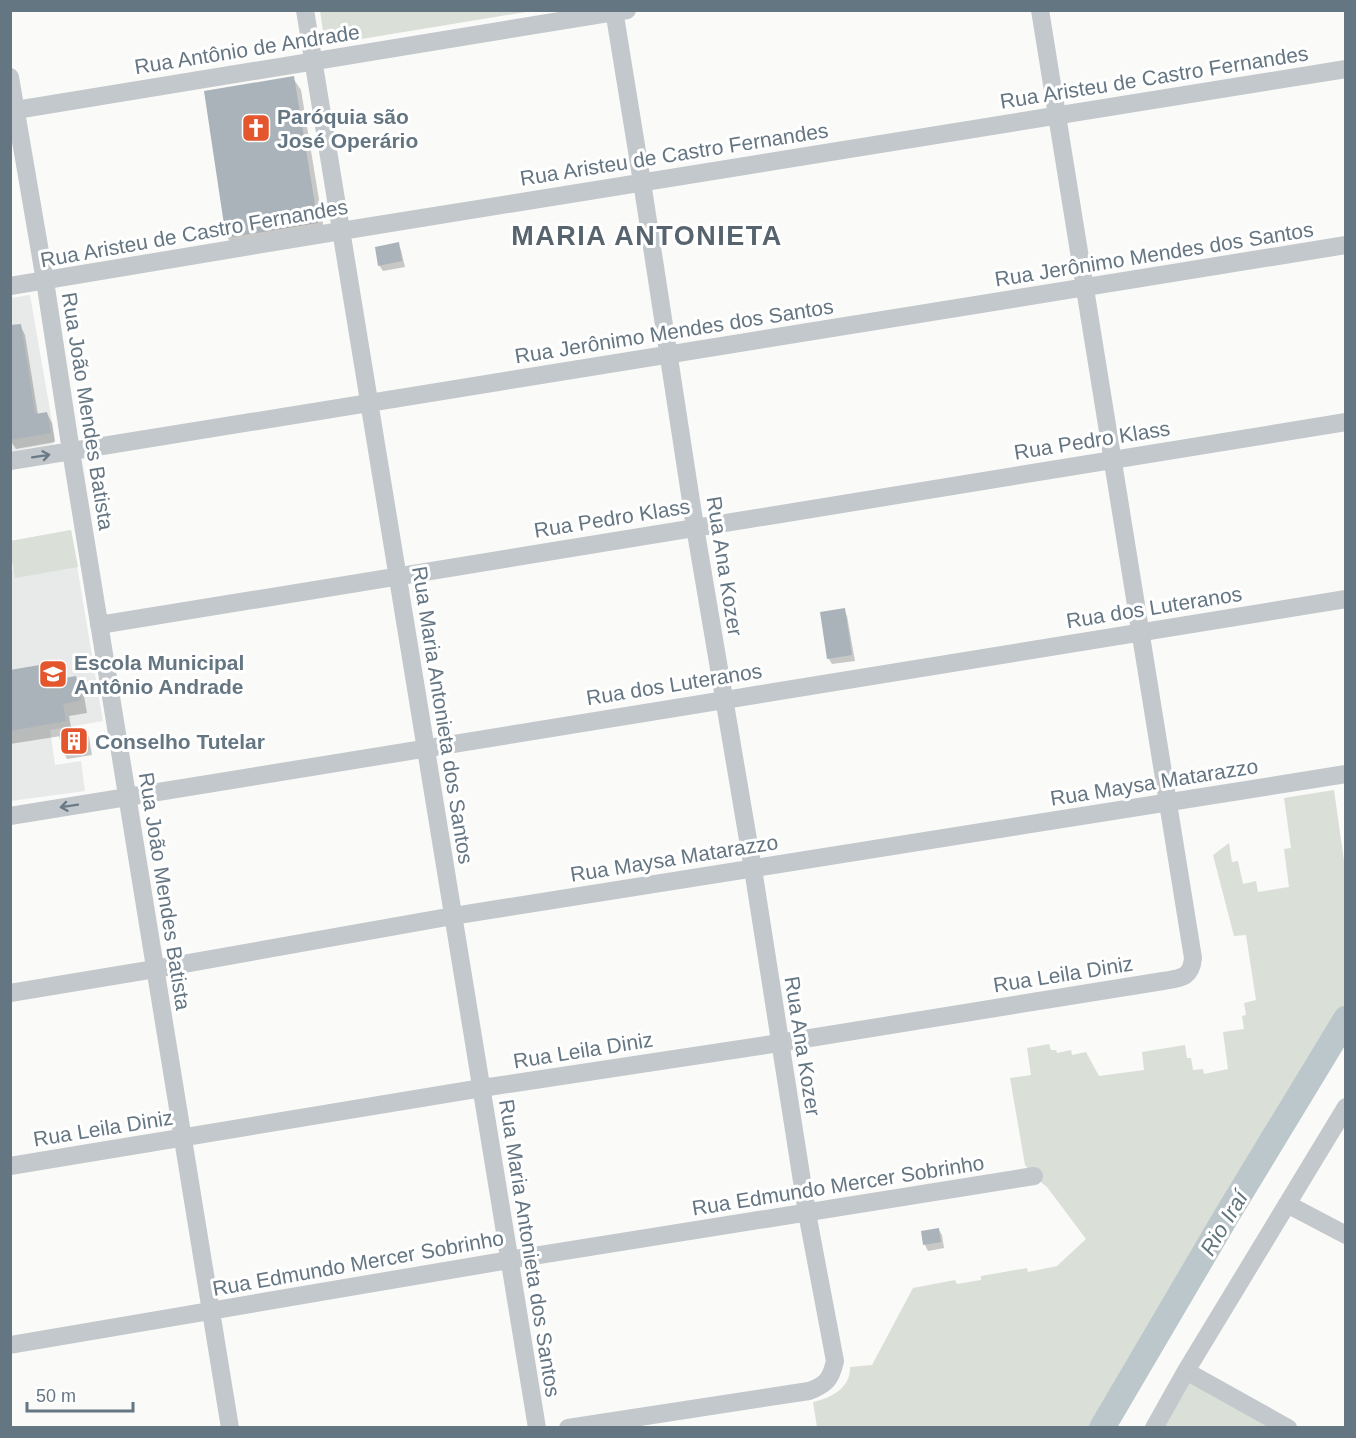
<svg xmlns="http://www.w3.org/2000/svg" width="1356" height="1438" viewBox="0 0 1356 1438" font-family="Helvetica,sans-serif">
  <rect width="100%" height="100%" fill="#fafaf8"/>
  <!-- built -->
  <path fill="#e8e9e9" d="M30,295L55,439L53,444L11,451V298Z
    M71,530L103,721L50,730L55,765L81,761L85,791L11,801L10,571L13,570L11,555L10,541Z"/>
  <!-- green -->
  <path fill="#dadfd7" d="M320,11V10L532,11L325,45Z
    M71,530L78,567L15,578L11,555V541Z
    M1334,790L1346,875L1345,1007L1094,1427H817L813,1402C831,1398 851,1388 850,1367L872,1365L913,1288L955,1280L957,1284L981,1280V1276L1027,1268L1028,1272L1057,1266L1086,1239L1047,1187L1033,1176L1025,1165L1010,1078L1031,1075L1027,1048L1049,1044L1051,1050H1056L1057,1053L1071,1050L1072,1055L1086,1052L1099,1076L1144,1070L1142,1052L1185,1045L1187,1058H1191L1193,1070L1203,1069L1204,1074L1228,1069L1223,1032L1244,1029L1242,1016L1246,1015L1244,1003L1256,1000L1246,935L1234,936L1213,855L1229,843L1232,862L1238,861L1243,884L1256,881L1258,892L1289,887L1284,849L1291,848L1284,798Z
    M1191,1375L1279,1428H1162Z"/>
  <!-- shadow -->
  <path fill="#0003" d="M293,78L301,90L325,236L235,250L228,238Z
    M398,244L401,250L405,267L383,271L379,265Z
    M20,325L25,335L38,415L47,413L52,423L55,442L16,449L10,440V327Z
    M844,610L847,616L855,661L832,664L829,659Z
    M56,664L64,680L76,678L83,690L87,713L69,716L72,733L85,731L89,737L92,755L67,759L64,753L61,736L10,744V672Z
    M938,1229L942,1235L944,1248L928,1251L925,1245L923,1232Z"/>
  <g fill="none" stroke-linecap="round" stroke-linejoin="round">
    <!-- river -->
    <path stroke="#bbc7cb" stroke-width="26" d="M1102,1428L1227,1215L1346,1019"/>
  </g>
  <!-- building -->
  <path fill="#aab3b9" d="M294,76L318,223L226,238L204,91Z
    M399,242L402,261L378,266L375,247Z
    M21,324L35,414L47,412L51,433L10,440V325Z
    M845,608L852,655L827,659L820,612Z
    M57,662L59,679L76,676L81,700L63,704L66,721L10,731V670Z
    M86,729L89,749L62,754L59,734Z
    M939,1228L941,1242L923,1245L921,1231Z"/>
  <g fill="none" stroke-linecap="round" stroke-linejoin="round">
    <!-- minor -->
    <path stroke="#c3c8cc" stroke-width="18" d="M305,10L537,1428
      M10,77L45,281L71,451L230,1428
      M16,110L627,10
      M10,286L341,231L1346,69
      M10,461L1346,245
      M99,625L1346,422
      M10,816L1346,599
      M10,993L155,969L453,916L1346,774
      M10,1166L482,1088L779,1043L1163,981C1180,978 1191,979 1193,958L1040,10
      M1287,1204L1346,1235
      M10,1345L509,1260L1034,1176
      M1186,1371L1288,1428
      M568,1428L809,1391C826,1385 831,1379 835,1361L807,1213L753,869L695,527L642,182L614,10
      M1154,1428L1186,1371L1346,1107"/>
  </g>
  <!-- one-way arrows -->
  <defs><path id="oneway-shaft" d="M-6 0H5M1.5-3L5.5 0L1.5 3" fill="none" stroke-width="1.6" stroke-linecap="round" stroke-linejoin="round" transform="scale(1.5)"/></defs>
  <g stroke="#6a7a87">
    <use href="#oneway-shaft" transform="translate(41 456) rotate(-9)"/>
    <use href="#oneway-shaft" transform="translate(69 806) rotate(171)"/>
  </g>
  <!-- icons -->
  <defs>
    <g id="church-square" transform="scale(1.5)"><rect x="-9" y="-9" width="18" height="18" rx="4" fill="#e4572e" stroke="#fff"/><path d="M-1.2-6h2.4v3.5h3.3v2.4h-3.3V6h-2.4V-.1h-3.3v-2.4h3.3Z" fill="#fff"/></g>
    <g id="school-square" transform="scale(1.5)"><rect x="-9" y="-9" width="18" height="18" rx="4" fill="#e4572e" stroke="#fff"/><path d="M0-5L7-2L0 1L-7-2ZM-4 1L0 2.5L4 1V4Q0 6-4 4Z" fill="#fff"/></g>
    <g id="building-square" transform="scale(1.5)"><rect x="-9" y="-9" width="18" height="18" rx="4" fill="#e4572e" stroke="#fff"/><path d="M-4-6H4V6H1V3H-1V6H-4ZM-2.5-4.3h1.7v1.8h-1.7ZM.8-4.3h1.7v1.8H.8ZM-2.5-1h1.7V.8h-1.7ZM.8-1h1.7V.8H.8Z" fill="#fff"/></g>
  </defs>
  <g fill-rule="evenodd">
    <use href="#church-square" x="256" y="128"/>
    <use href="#school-square" x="53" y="674"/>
    <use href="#building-square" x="74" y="741"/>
  </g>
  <g text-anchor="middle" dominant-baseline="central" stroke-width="6" stroke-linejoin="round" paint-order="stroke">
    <!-- street labels -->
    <g font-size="21" fill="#657683" stroke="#fff">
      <text transform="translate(247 49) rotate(-9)">Rua Antônio de Andrade</text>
      <text transform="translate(1154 77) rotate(-9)">Rua Aristeu de Castro Fernandes</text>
      <text transform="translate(674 154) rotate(-9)">Rua Aristeu de Castro Fernandes</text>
      <text transform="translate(194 233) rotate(-10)">Rua Aristeu de Castro Fernandes</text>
      <text transform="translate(1154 254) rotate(-9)">Rua Jerônimo Mendes dos Santos</text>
      <text transform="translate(674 331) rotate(-9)">Rua Jerônimo Mendes dos Santos</text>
      <text transform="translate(88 411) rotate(81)">Rua João Mendes Batista</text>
      <text transform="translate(1092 440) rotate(-9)">Rua Pedro Klass</text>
      <text transform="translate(612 518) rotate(-9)">Rua Pedro Klass</text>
      <text transform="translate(725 566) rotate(81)">Rua Ana Kozer</text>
      <text transform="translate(1154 607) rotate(-9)">Rua dos Luteranos</text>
      <text transform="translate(674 684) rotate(-9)">Rua dos Luteranos</text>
      <text transform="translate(443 715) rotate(81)">Rua Maria Antonieta dos Santos</text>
      <text transform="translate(1154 782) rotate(-9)">Rua Maysa Matarazzo</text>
      <text transform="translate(674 858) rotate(-9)">Rua Maysa Matarazzo</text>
      <text transform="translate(165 891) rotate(81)">Rua João Mendes Batista</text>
      <text transform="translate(1063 974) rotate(-9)">Rua Leila Diniz</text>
      <text transform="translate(803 1046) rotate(81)">Rua Ana Kozer</text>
      <text transform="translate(583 1050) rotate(-9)">Rua Leila Diniz</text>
      <text transform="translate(103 1128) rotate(-9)">Rua Leila Diniz</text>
      <text transform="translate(838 1185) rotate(-9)">Rua Edmundo Mercer Sobrinho</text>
      <text transform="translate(530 1248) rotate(81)">Rua Maria Antonieta dos Santos</text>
      <text transform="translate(358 1263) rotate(-10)">Rua Edmundo Mercer Sobrinho</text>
    </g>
    <!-- poi labels -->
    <g font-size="21" font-weight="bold" fill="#657683" stroke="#fff" text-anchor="start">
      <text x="277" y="116">Paróquia são<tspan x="277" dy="24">José Operário</tspan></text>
      <text x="74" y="662">Escola Municipal<tspan x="74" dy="24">Antônio Andrade</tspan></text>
      <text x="95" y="741">Conselho Tutelar</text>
    </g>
    <!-- water labels -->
    <g font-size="22" font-style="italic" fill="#60757c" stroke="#fff">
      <text transform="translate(1224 1223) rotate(-59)">Rio Iraí</text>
    </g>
    <!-- district labels -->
    <g font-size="27" font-weight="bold" letter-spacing="1.5" fill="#57646e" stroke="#fff">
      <text x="647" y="236">MARIA ANTONIETA</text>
    </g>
  </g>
  <!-- border -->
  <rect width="1356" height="1438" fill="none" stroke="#657683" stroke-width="24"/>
  <!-- scale -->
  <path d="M27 1402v9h106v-9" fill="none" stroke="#657683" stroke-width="3"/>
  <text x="36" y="1402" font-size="18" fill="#657683" stroke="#ffffff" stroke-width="4.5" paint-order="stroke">50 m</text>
</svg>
